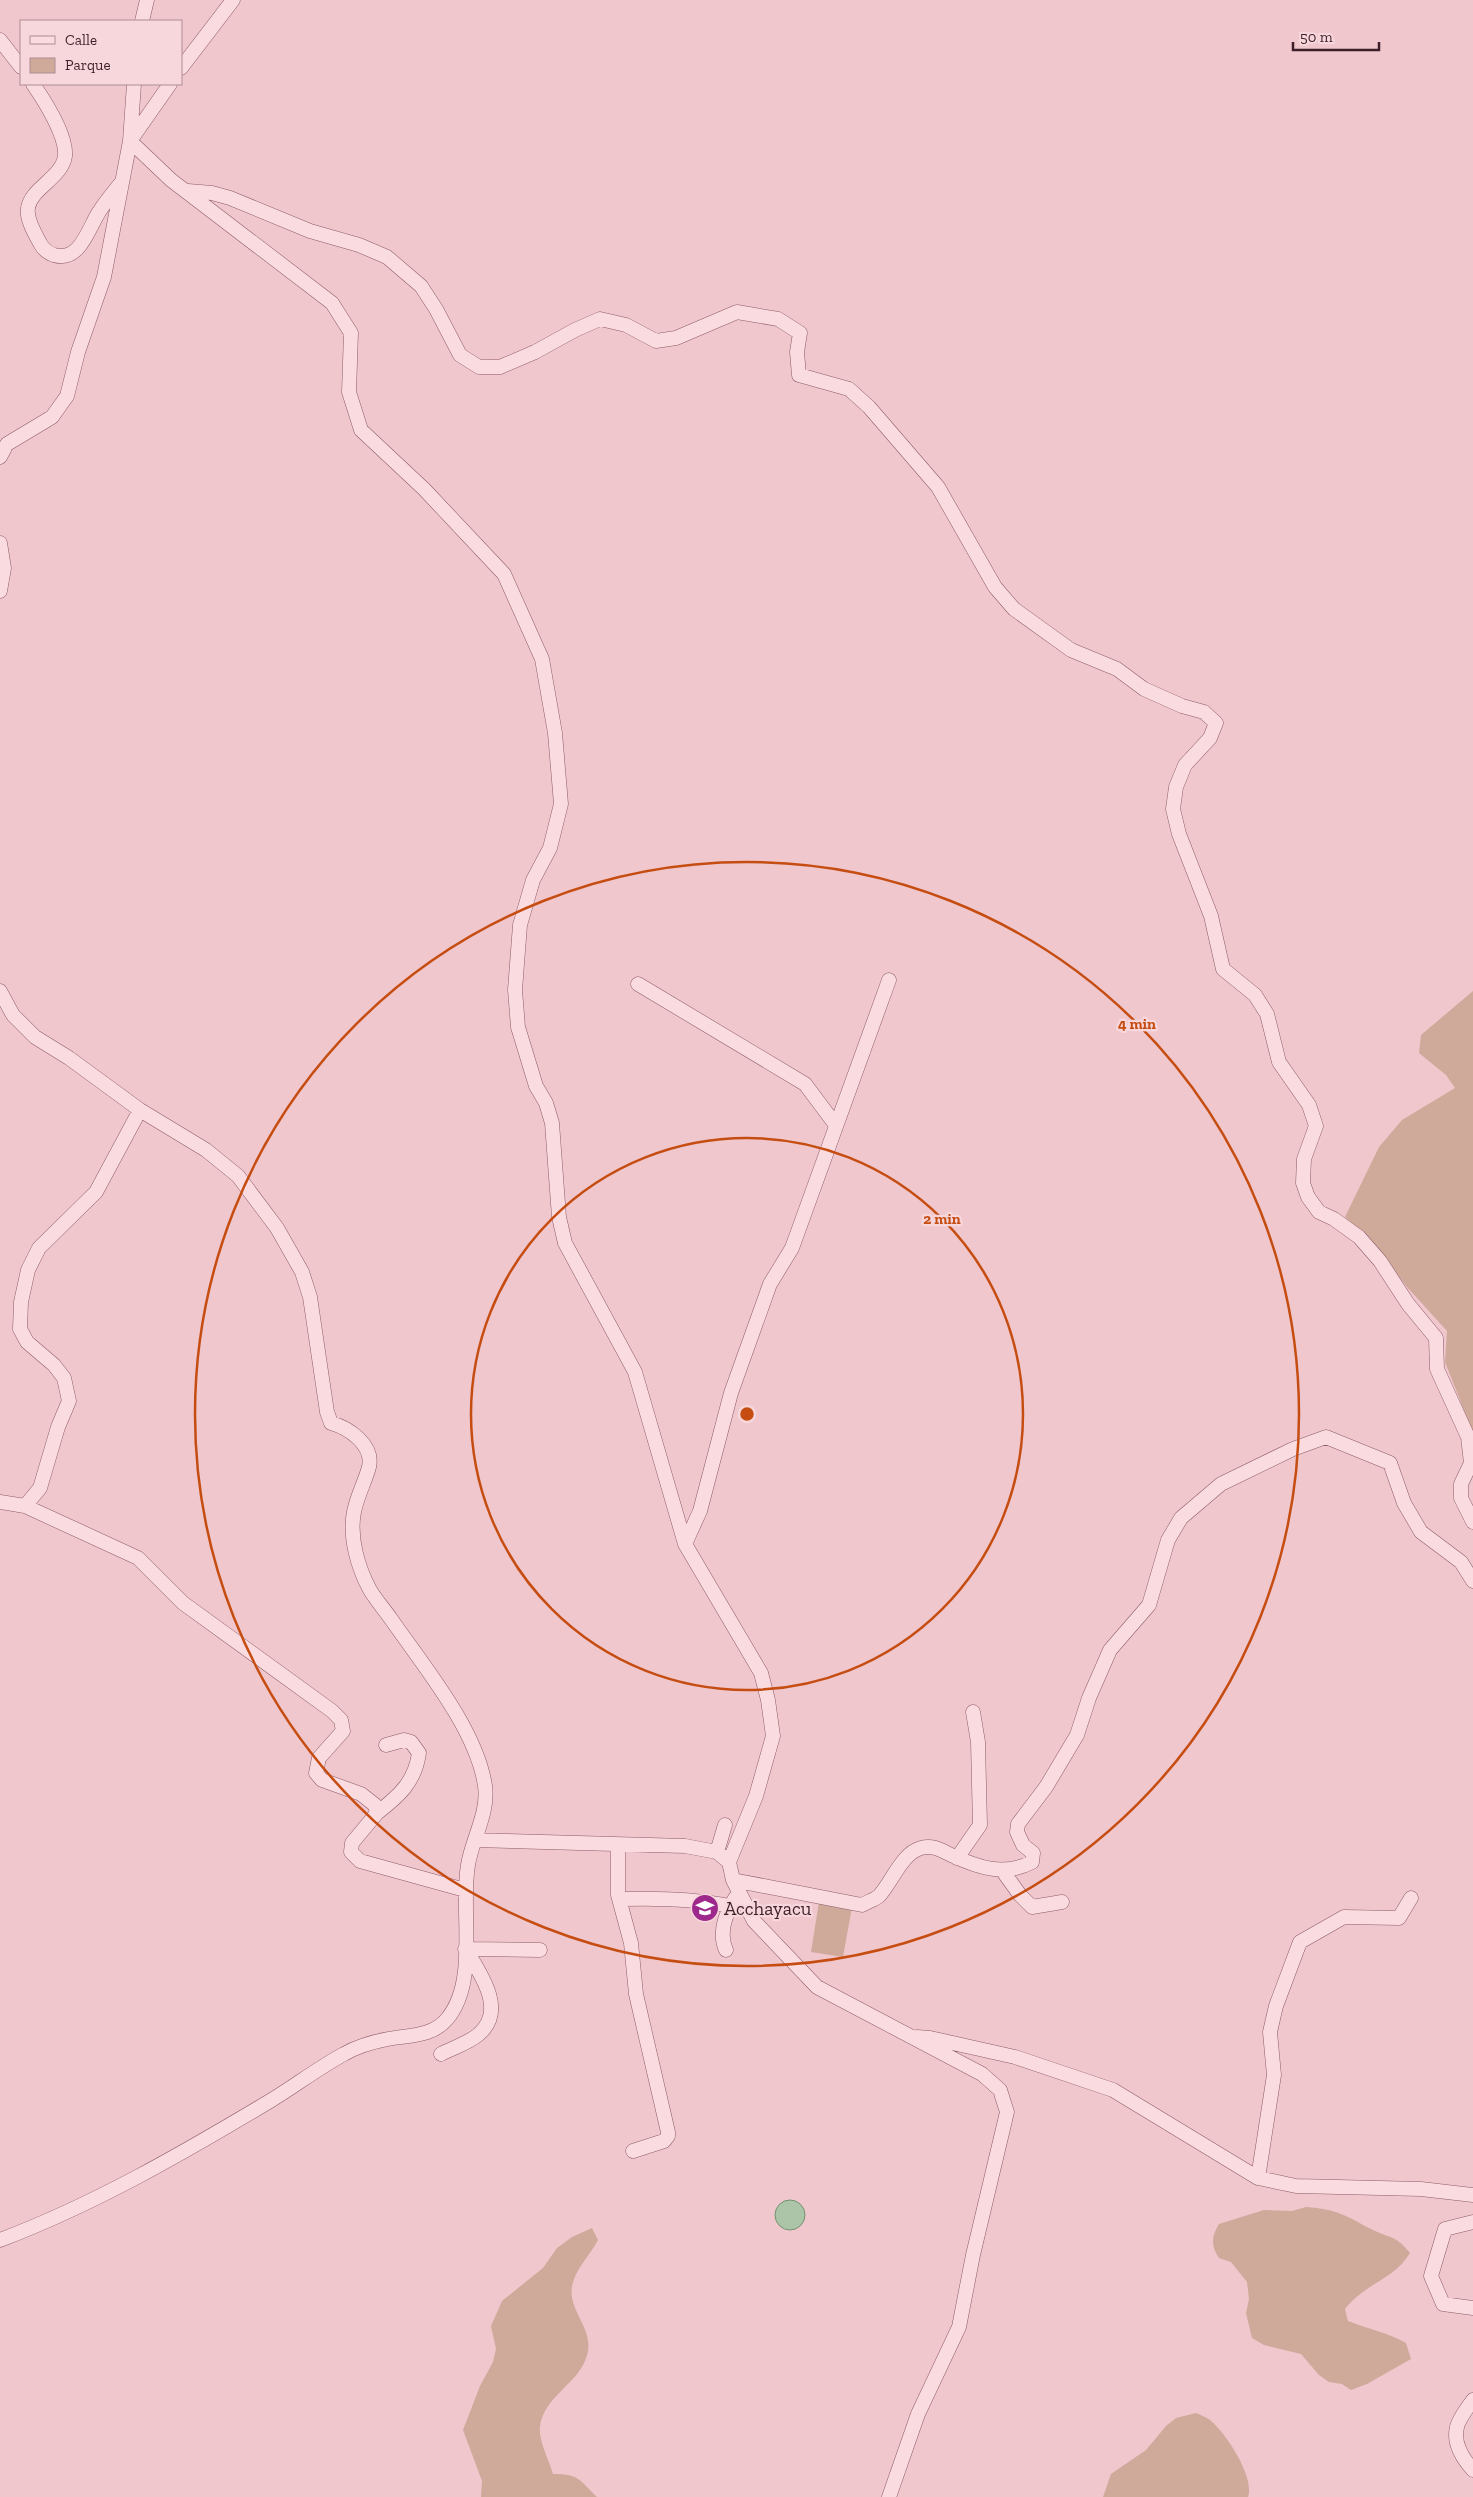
<svg xmlns="http://www.w3.org/2000/svg" width="1473" height="2497" viewBox="0 0 1473 2497" font-family="'Zilla Slab',serif">
  <rect width="100%" height="100%" fill="#f0c7cd"/>
  <!-- green -->
  <path fill="#cfa99a" d="M1473,991V1433L1445,1362L1447,1331L1407,1287L1373,1242L1345,1217L1379,1147L1402,1120L1455,1088L1446,1075L1419,1053L1421,1035Z
    M819,1902L852,1907L843,1957L811,1952Z
    M1306,2207C1337,2209 1346,2216 1371,2229C1390,2239 1395,2234 1410,2253C1394,2280 1365,2283 1345,2309L1348,2321C1368,2329 1389,2333 1406,2343L1411,2359L1367,2384L1351,2390L1342,2384L1329,2382L1319,2375L1301,2354L1264,2345L1252,2338L1246,2313L1249,2299L1247,2282L1231,2262L1219,2258C1211,2246 1211,2237 1219,2224L1264,2210L1292,2211Z
    M592,2228L598,2240C590,2255 578,2266 573,2282C565,2308 592,2325 588,2351C583,2382 544,2395 540,2426C538,2440 549,2460 553,2474C580,2474 579,2480 597,2497H481L482,2481L463,2430L480,2386L493,2362L496,2349L491,2326L502,2301L543,2268L557,2248L572,2237Z
    M1196,2413C1201,2415 1206,2417 1210,2420C1226,2433 1255,2477 1248,2497H1103L1111,2474L1146,2450L1166,2426L1176,2418Z"/>
  <!-- water -->
  <path fill="#acc4a8" stroke="#72936e" d="M775 2215a15 15 0 1 1 30 0a15 15 0 1 1-30 0Z"/>
  <g fill="none" stroke-linecap="round" stroke-linejoin="round">
    <!-- minor casing -->
    <g stroke="#8d5b6b" stroke-width="15">
      <path id="minor" d="M142,21L147,0
        M0,40L21,67
        M181,68L233,0
        M33,84C44,100 67,136 65,156C62,178 31,188 28,208C26,219 35,234 40,243C43,249 48,253 54,255C80,263 89,227 99,212C105,202 113,193 120,184
        M134,84L130,141L171,180L332,303L351,333L349,392L361,430L424,489L504,574L542,659L555,733L561,804L550,848L533,880L520,925L515,990L518,1027L536,1086L546,1103L552,1123L559,1217L565,1243L635,1372L685,1544L761,1673L768,1700L773,1736L756,1796L729,1862L733,1880L754,1921L817,1987L982,2074L1000,2090L1007,2112L973,2255L959,2327L918,2414L889,2497
        M188,191L212,193L230,198L310,231L359,245L387,257L421,286L436,309L460,355L479,367H500L535,352L575,330L600,319L626,325L656,341L676,338L737,312L778,319L800,333L797,352L799,375L849,389L869,407L938,487L995,587L1014,609L1071,650L1117,669L1144,689L1182,706L1204,712L1216,723L1210,738L1185,765L1176,787L1173,809L1179,834L1211,916L1223,969L1255,995L1267,1014L1279,1062L1309,1105L1316,1126L1304,1159L1303,1183L1308,1197L1319,1212L1334,1219L1359,1237L1380,1261L1408,1304L1436,1338L1437,1369L1468,1437L1471,1463L1461,1484V1498L1473,1522
        M0,457L7,444L52,417L67,396L78,352L104,277L130,141L170,84
        M0,543L4,568L0,591
        M638,984L805,1084L835,1124
        M0,991L13,1015L35,1037L69,1058L140,1110L206,1150L238,1176L277,1228L302,1272L310,1297L327,1412L331,1423C349,1428 374,1445 369,1467C365,1482 357,1496 354,1512C349,1537 358,1568 370,1590C376,1600 384,1609 391,1619C423,1665 477,1730 485,1786C489,1813 472,1839 468,1865C460,1911 479,1981 447,2019C432,2037 408,2035 388,2039C372,2042 358,2046 344,2054C318,2068 295,2086 270,2101C183,2153 95,2204 0,2240
        M0,1502L25,1506L138,1558L183,1603L332,1711L341,1720L343,1731L319,1758L316,1773L322,1780L361,1794L375,1805L377,1813L352,1843L351,1852L360,1861L465,1890
        M25,1506L40,1488L58,1427L69,1401L64,1378L54,1365L27,1342L20,1329L21,1302L28,1270L39,1248L96,1192L140,1110
        M685,1544L700,1511L731,1393L770,1284L792,1248L889,980
        M377,1813C399,1796 415,1782 419,1753L411,1742L404,1740L386,1745
        M475,1840L685,1846L717,1852L729,1862
        M618,1845V1895L631,1943L636,1994L668,2132V2136L664,2141L633,2151
        M717,1852L725,1825
        M957,1858L980,1825L978,1742L973,1712
        M1002,1870L1020,1895L1032,1907L1062,1902
        M733,1880L862,1905C867,1902 874,1900 879,1896C892,1882 902,1853 921,1848C933,1845 941,1850 951,1855C977,1867 1004,1877 1032,1862L1033,1853L1023,1845L1017,1832L1018,1824L1046,1787L1077,1735L1089,1698L1110,1650L1149,1605L1168,1540L1181,1518L1221,1484L1293,1449L1326,1437L1390,1463L1404,1503L1421,1532L1461,1562L1473,1581
        M623,1899C659,1898 695,1899 730,1906
        M465,1949L540,1950
        M726,1950C718,1933 726,1913 735,1898
        M917,2037L930,2038L1015,2057L1113,2090L1258,2178L1296,2186L1421,2189L1473,2195
        M441,2054C452,2048 469,2043 479,2034C507,2010 480,1973 466,1950
        M1258,2178L1274,2075L1270,2032L1276,2006L1300,1942L1344,1917L1399,1918L1411,1898
        M1473,2222L1445,2229L1431,2276L1443,2304L1473,2308
        M1473,2400C1468,2407 1459,2418 1457,2427C1453,2443 1463,2459 1473,2470"/>
    </g>
    <!-- minor -->
    <use href="#minor" stroke="#fadbdf" stroke-width="14"/>
  </g>
  <!-- distance rings -->
  <g fill="none" stroke="#c64d12" stroke-width="2.5">
    <circle cx="747" cy="1414" r="276"/>
    <circle cx="747" cy="1414" r="552"/>
  </g>
  <!-- icons -->
  <defs>
    <g id="school-disc" transform="scale(1.4375)"><circle r="9.5" fill="#9e298d" stroke="#f7d7db"/><path d="M0-5L7-2L0 1L-7-2ZM-4 1L0 2.5L4 1V4Q0 6-4 4Z" fill="#fff"/></g>
  </defs>
  <g fill-rule="evenodd">
    <use href="#school-disc" x="705" y="1908"/>
  </g>
  <g text-anchor="middle" dominant-baseline="central" stroke-width="4.5" stroke-linejoin="round" paint-order="stroke">
    <!-- poi labels -->
    <g font-size="19" fill="#3d1f2a" stroke="#f7d7db" text-anchor="start">
      <text x="724" y="1908">Acchayacu</text>
    </g>
  </g>
  <circle cx="747" cy="1414" r="8" fill="#c64d12" stroke="#f7d7db" stroke-width="2.5"/>
  <g font-size="15" text-anchor="middle" font-weight="bold" fill="#c64d12" stroke="#f7d7db" stroke-width="4.5" stroke-linejoin="round" paint-order="stroke">
    <text x="1137" y="1029">4 min</text>
    <text x="942" y="1224">2 min</text>
  </g>
  <!-- legend -->
  <rect x="20" y="20" width="162" height="65" fill="#f7d7db" stroke="#ad8d94"/>
  <rect x="30" y="36" width="25" height="8" fill="#fadbdf" stroke="#ad8d94"/>
  <text x="65" y="45" font-size="15" fill="#3d1f2a">Calle</text>
  <rect x="30" y="58" width="25" height="15" fill="#cfa99a" stroke="#ad8d94"/>
  <text x="65" y="70" font-size="15" fill="#3d1f2a">Parque</text>
  <!-- scale -->
  <path d="M1293 42v8h86v-8" fill="none" stroke="#3d1f2a" stroke-width="2.5"/>
  <text x="1300" y="42" font-size="15" fill="#3d1f2a" stroke="#f7d7db" stroke-width="4" paint-order="stroke">50 m</text>
</svg>
